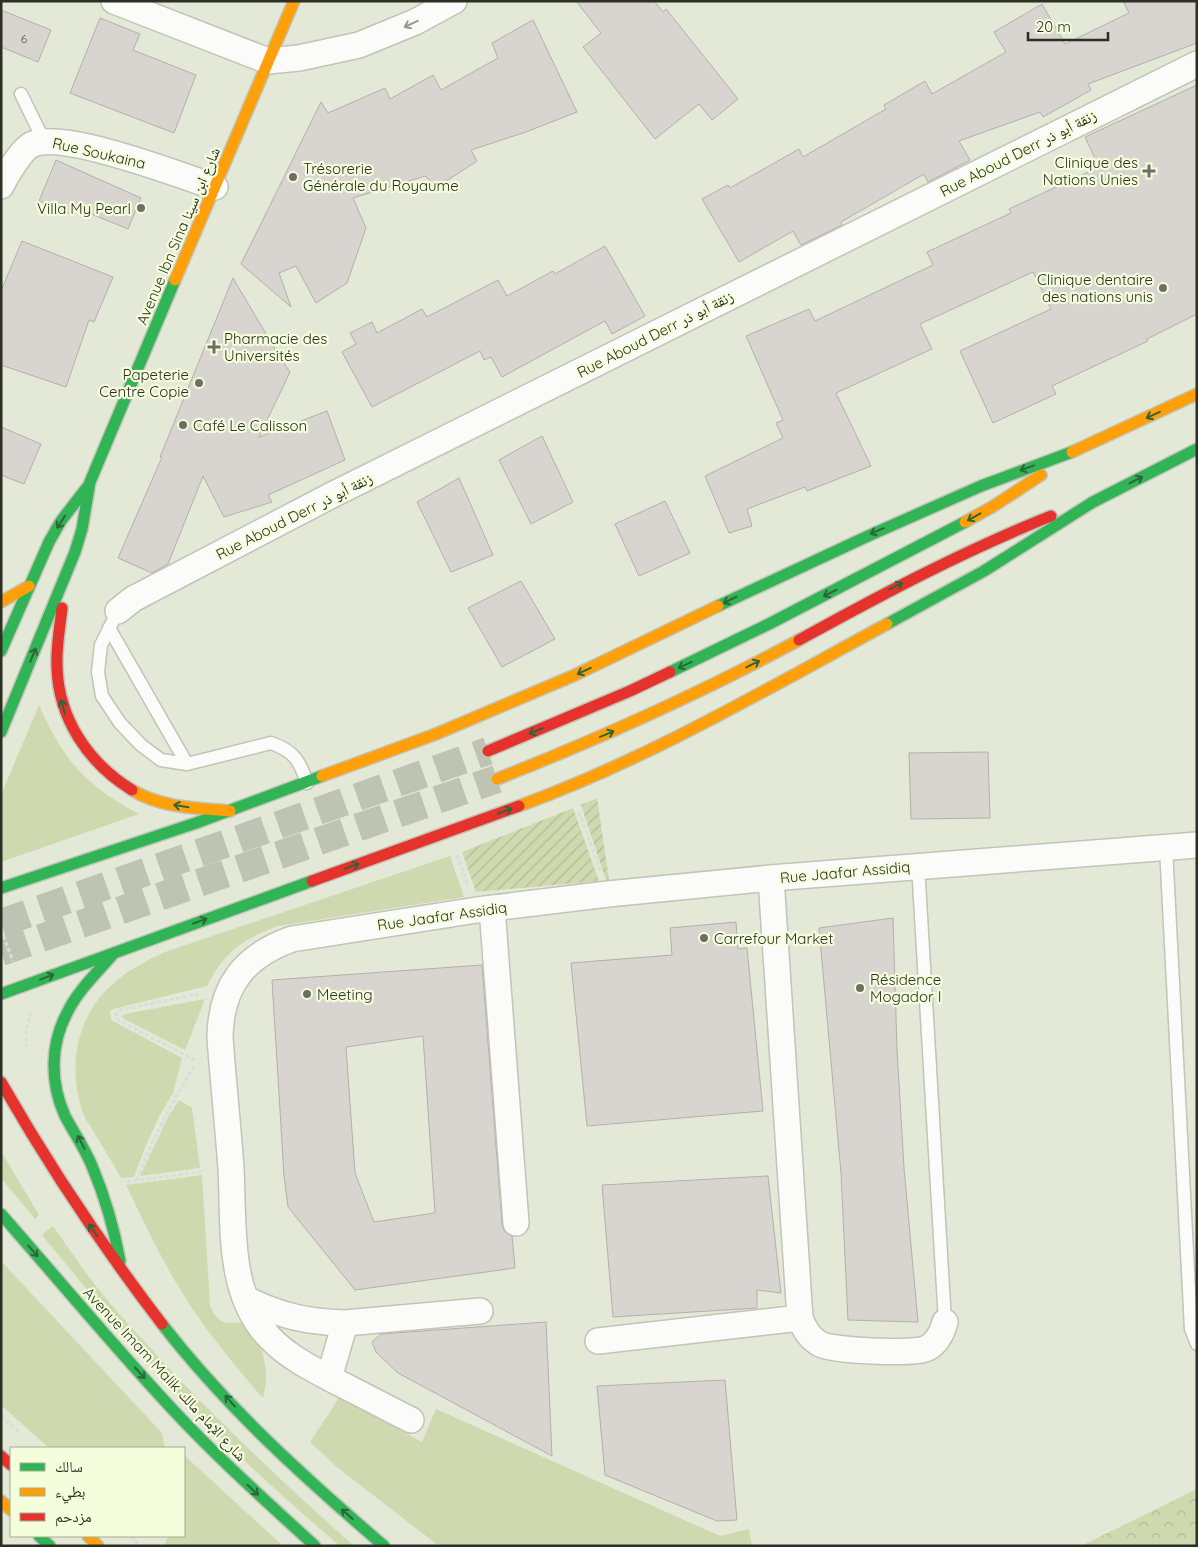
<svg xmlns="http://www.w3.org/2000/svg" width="1198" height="1547" viewBox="0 0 1198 1547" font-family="Quicksand,'Noto Naskh Arabic',sans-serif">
  <defs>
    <pattern id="park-crowns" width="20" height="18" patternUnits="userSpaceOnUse" patternTransform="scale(1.25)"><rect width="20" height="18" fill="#cfd9af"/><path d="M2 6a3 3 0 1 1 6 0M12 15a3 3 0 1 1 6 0" fill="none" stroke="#b2bb96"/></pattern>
    <pattern id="garden-furrows" width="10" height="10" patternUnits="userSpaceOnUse" patternTransform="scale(1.25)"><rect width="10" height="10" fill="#cfd9af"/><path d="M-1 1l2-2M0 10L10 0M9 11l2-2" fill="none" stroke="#b2bb96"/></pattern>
  </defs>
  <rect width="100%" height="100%" fill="#e4e8d7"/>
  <!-- grass -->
  <path fill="#cfd9af" d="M39,705C63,760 86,786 139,814L1,862V795Z
    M450,856L464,897L278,926C241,940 226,951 207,986L113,1009L110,1011L111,1020L182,1058L173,1093L160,1115L146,1145L134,1177L121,1178C113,1164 105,1150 96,1136C92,1128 86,1121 83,1113C67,1068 76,1015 113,984C128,970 146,961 165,952Z
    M205,999L185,1050L124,1019L121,1016L125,1014Z
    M179,1100L192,1108L200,1168L140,1176L168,1117Z
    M1,1151L39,1215L35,1219L1,1178Z
    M202,1175L210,1305C218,1327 229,1324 248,1321C262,1349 271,1366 263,1398C234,1365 206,1331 183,1294C161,1259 144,1222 126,1185Z
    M53,1226C68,1247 83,1270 99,1290C124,1321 152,1349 178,1378C234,1436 293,1492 354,1546H340C310,1520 281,1495 252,1468C176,1396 108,1316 42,1235Z
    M1,1261L162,1433L165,1448H49L1,1405Z
    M339,1398L422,1442L436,1409L720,1536L749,1529L752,1546H439L338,1468L310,1442Z
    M184,1455L283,1546H164L168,1536H184Z"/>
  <!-- park -->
  <path fill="url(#park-crowns)" d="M1197,1489V1546H1081Z"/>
  <!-- garden -->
  <path fill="url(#garden-furrows)" d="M597,798L609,880H606L581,805Z
    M573,808L599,881L476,892L462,852Z"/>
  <!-- building -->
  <path fill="#d8d4d0" stroke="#b4afab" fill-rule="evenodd" d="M576,1H654L663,12L666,9L738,99L712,120L699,104L655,139L583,47L601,33Z
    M1123,1H1197V43L1088,84L1091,90L1043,117L1040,112L959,141L970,160L928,182L924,174L841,222L842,225L801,245L793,231L739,262L702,199L728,185L730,188L799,149L803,157L886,109L884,105L925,81L932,94L1006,52L994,32L1042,4L1065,44L1129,13Z
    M1,10L51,30L38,62L1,47Z
    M100,18L140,34L133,50L196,75L174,133L70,93Z
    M533,20L577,112L526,132L471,150L477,161L437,187L425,176L353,198L366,228L347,283L316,303L296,266L279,273L291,307L241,264L321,102L328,113L385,88L390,99L433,75L441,90L498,58L492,43Z
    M1197,85V314L1147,339L1148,341L1052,386L1056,394L993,423L960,351L1051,309L1033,272L920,324L932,349L836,393L871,466L807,491L805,487L747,509L752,526L729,533L705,476L783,438L776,423L783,420L746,336L809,309L815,321L933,265L927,252L1011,213L1009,209L1099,167L1085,137Z
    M56,160L141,198L128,229L74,207L71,214L39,201Z
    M22,241L113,277L94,322L89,320L66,387L1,365V291Z
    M605,246L645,316L612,334L605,321L502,377L491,357L484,360L480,351L372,407L342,352L356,344L350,333L372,322L377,333L422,309L427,317L498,280L507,296L553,271L555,274Z
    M233,278L281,359L290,372L259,437L327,411L345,460L268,495L272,502L224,517L203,476L168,564L152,573L118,558L162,457H160Z
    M1,427L41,444L24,484L1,475Z
    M542,436L573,502L531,524L499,460Z
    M459,478L493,555L451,572L417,502Z
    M665,501L690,553L639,576L615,524Z
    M521,581L555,639L502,667L468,608Z
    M988,752L990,818L911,819L909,753Z
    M893,918L897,1049L904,1168L918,1322L848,1320L841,1173L819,928Z
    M736,922L738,949L747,948L763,1111L587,1126L571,963L672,955L670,928Z
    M482,965L502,1224L504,1231L512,1236L515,1268L355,1290L288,1207L284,1176L272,980ZM423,1036L435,1213L374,1222L355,1173L346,1047Z
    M768,1176L781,1293L757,1290V1308L613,1317L602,1185Z
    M546,1322L552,1456L398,1373L376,1352L372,1342L381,1334Z
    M725,1380L737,1520L717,1521L605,1475L597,1386Z"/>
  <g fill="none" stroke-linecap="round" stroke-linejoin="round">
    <!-- primary-tunnel -->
    <path stroke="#bfc3b3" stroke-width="28" stroke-dasharray="28 14" stroke-linecap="butt" d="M1,923L488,751
      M1,952L497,779"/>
    <!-- lane casing -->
    <g stroke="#c1c4b6" stroke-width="15">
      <path id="lane" d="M21,94L44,141
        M118,611L101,645L98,672L102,696L120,723L141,745L161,760L187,764L271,743C294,751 300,761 307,783
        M109,628L187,764
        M1166,848L1191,1329L1197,1344
        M918,865L945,1322"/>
    </g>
    <!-- street casing -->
    <g stroke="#c1c4b6" stroke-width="28">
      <path id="street" d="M114,1L268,61L299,58L359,45L415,22L454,1
        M1,186C6,176 22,148 33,144C65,131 180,175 215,187
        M118,611L133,599L332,495L1197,64
        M771,878L800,1318C804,1329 809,1338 820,1344C833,1351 911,1354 925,1349C936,1345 942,1333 945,1322
        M492,908L516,1223
        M246,1299C280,1316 308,1322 345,1323L480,1311
        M598,1341L800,1318
        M329,1378L345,1323
        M411,1420C388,1408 366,1397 343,1385C318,1372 290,1359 270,1338C227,1294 234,1226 231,1169C228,1125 223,1081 220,1037C221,986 244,956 292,939L477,910L608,894L771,878L1197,845"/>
    </g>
    <!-- fast casing -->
    <g stroke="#c1c4b6" stroke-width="14">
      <path id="fast" d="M718,606L868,536L981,486L1072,452
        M887,624L984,571L1093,502L1197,449
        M1,651L49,542L61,521L88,486
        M670,672L769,624L965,522
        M1,732L75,552L82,529L90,482L175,280
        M1,888L196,823L322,776
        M114,953C98,972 78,990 67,1013C50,1045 50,1083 65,1116C74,1133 85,1149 92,1166C105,1197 114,1228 120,1261
        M1,994L312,881
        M1,1214C59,1280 115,1348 175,1412C219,1459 267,1502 315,1546
        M162,1324C226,1407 305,1478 384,1546
        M39,1536L50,1546"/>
    </g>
    <!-- slow casing -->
    <g stroke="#c1c4b6" stroke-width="14">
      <path id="slow" d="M175,280L294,1
        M1072,452L1197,394
        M965,522L992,507L1041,475
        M1,602L29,586
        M322,776L436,734L575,675L718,606
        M497,779C601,738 701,693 799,640
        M132,790C161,808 197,808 230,811
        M519,806C648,759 767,689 887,624
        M1,1501L11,1510
        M88,1536L98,1546"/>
    </g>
    <!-- jam casing -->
    <g stroke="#c1c4b6" stroke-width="14">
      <path id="jam" d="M62,608C60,627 56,647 57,666C58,718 88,763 132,790
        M799,640C881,595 963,551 1051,516
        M488,751L630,691L670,672
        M312,881L519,806
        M1,1082C49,1166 103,1247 162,1324
        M1,1456L11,1465"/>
    </g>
    <!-- path -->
    <path stroke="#dcddd8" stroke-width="3" stroke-dasharray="4 2.5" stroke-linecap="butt" d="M579,812L600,870
      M457,855L468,885
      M1,930L13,961
      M26,1048V1030L31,1013
      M195,1060L118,1020C115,1016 116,1014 119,1010L199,994
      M137,1180C152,1138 172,1103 195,1065
      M127,1182L205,1171
      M1,1416L21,1434
      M130,1536L141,1546"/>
    <!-- lane -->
    <use href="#lane" stroke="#fbfcf9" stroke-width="12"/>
    <!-- street -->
    <use href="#street" stroke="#fbfcf9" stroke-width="25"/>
    <!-- fast -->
    <use href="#fast" stroke="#30b455" stroke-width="11"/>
    <!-- slow -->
    <use href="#slow" stroke="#ff9f0a" stroke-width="11"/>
    <!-- jam -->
    <use href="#jam" stroke="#e5322d" stroke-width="11"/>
  </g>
  <!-- one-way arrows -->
  <defs><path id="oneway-shaft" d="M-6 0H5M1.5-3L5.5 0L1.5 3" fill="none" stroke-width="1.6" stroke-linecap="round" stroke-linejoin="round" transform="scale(1.25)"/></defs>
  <use stroke="#94968e" href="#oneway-shaft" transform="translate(411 24) rotate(155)"/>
  <g stroke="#2e6437">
    <use href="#oneway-shaft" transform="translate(1153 415) rotate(155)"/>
    <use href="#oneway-shaft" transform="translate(1027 468) rotate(160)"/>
    <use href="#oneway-shaft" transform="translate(1136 480) rotate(-27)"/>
    <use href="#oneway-shaft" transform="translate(974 517) rotate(151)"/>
    <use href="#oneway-shaft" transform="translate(61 522) rotate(123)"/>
    <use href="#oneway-shaft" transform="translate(877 531) rotate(157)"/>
    <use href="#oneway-shaft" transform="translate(896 586) rotate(-27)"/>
    <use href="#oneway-shaft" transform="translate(830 593) rotate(153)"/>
    <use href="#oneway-shaft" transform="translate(730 600) rotate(154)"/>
    <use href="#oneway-shaft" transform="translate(33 655) rotate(-68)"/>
    <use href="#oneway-shaft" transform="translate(753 664) rotate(-27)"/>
    <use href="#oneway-shaft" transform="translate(685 665) rotate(155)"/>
    <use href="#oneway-shaft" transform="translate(584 671) rotate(155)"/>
    <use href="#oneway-shaft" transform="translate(63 707) rotate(-106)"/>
    <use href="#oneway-shaft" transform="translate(536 731) rotate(158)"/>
    <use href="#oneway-shaft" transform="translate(607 734) rotate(-23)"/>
    <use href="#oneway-shaft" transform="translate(181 806) rotate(-171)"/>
    <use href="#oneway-shaft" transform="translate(505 811) rotate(-20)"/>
    <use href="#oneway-shaft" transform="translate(352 866) rotate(-20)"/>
    <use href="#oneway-shaft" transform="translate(200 921) rotate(-20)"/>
    <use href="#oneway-shaft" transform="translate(47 977) rotate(-21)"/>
    <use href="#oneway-shaft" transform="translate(81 1142) rotate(-118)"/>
    <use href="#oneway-shaft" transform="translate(93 1230) rotate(-126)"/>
    <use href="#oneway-shaft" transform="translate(33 1251) rotate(49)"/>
    <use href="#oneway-shaft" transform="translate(140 1373) rotate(47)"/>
    <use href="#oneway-shaft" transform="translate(230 1401) rotate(-132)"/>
    <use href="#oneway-shaft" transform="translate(253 1490) rotate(43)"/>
    <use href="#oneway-shaft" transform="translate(347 1514) rotate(-138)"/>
  </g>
  <!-- markers -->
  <g fill="#6c7062" stroke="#f4fddc" stroke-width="2">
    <path d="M1146.5 163.5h5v5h5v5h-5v5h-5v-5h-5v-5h5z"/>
    <circle cx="293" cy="177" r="5"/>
    <circle cx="141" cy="208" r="5"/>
    <circle cx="1163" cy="288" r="5"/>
    <path d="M211.5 339.5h5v5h5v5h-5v5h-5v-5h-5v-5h5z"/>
    <circle cx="199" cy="383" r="5"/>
    <circle cx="183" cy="425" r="5"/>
    <circle cx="704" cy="938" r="5"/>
    <circle cx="860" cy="988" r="5"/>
    <circle cx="307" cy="994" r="5"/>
  </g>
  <g text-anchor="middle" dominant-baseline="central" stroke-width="4.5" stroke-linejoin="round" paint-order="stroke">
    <!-- number labels -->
    <g font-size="12" fill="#57584e">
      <text x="24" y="38">6</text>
    </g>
    <!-- street labels -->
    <g font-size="15" fill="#2c2f23" stroke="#f4fddc">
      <text transform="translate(99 153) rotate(13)">Rue Soukaina</text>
      <text transform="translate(1018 153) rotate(-27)">Rue Aboud Derr زنقة أبو ذر</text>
      <text transform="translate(178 236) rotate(-67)">Avenue Ibn Sina شارع ابن سينا</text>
      <text transform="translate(655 334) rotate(-27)">Rue Aboud Derr زنقة أبو ذر</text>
      <text transform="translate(294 516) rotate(-27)">Rue Aboud Derr زنقة أبو ذر</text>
      <text transform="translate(845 872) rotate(-5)">Rue Jaafar Assidiq</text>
      <text transform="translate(442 916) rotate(-8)">Rue Jaafar Assidiq</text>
      <text transform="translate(165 1374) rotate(47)">Avenue Imam Malik شارع الإمام مالك</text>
    </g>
    <!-- poi labels -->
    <g font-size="15" fill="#2c2f23" stroke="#f4fddc" text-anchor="start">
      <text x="1138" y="162" text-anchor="end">Clinique des<tspan x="1138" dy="17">Nations Unies</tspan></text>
      <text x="303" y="168">Trésorerie<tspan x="303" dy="17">Générale du Royaume</tspan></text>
      <text x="131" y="208" text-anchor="end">Villa My Pearl</text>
      <text x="1153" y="279" text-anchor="end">Clinique dentaire<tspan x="1153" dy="17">des nations unis</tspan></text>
      <text x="224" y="338">Pharmacie des<tspan x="224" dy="17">Universités</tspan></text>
      <text x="189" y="374" text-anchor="end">Papeterie<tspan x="189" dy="17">Centre Copie</tspan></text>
      <text x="193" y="425">Café Le Calisson</text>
      <text x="714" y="938">Carrefour Market</text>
      <text x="870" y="979">Résidence<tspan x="870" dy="17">Mogador I</tspan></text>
      <text x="317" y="994">Meeting</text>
    </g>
  </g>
  <!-- border -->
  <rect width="1198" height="1547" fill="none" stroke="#2c2f23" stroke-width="5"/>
  <!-- legend -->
  <rect x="10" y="1447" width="175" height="90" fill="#f4fddc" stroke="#a4ab92"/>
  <rect x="20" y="1463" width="25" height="8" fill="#30b455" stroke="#a4ab92"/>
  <text x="55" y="1472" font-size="15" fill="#2c2f23">سالك</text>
  <rect x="20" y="1488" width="25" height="8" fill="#ff9f0a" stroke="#a4ab92"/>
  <text x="55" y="1497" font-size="15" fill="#2c2f23">بطيء</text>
  <rect x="20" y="1513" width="25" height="8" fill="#e5322d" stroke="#a4ab92"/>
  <text x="55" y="1522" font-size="15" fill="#2c2f23">مزدحم</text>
  <!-- scale -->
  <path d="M1028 32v8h80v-8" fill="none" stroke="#2c2f23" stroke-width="2.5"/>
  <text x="1036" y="32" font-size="15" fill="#2c2f23" stroke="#f4fddc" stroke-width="4" paint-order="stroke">20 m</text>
</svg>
